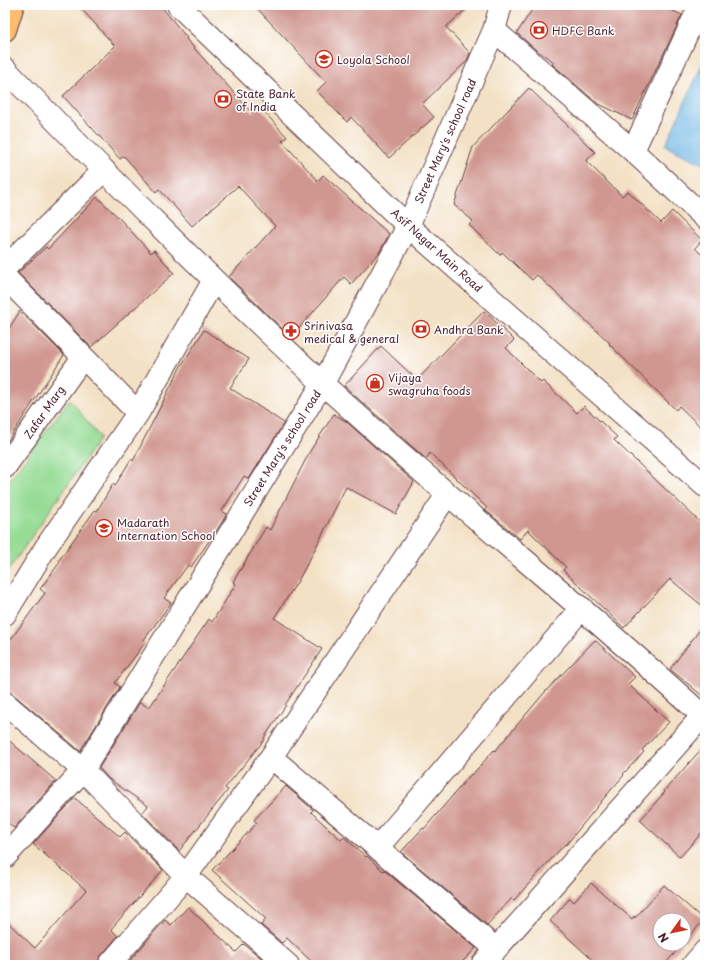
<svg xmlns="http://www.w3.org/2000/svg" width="710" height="970" viewBox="0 0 710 970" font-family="'Playpen Sans',sans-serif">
  <rect width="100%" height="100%" fill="#fff"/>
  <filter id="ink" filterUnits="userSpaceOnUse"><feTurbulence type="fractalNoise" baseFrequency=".025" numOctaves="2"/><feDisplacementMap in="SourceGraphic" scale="8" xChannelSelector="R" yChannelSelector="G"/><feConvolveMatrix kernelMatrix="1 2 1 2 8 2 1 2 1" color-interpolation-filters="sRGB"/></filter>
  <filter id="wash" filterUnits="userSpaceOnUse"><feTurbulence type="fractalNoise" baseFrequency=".012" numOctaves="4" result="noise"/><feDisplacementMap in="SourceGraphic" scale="16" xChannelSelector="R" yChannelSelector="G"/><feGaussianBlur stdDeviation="0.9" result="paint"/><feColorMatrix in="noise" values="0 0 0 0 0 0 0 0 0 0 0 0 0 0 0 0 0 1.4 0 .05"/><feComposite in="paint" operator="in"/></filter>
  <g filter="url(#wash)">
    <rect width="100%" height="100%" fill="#f3e1c5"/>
    <!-- green -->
    <path fill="#96dc95" stroke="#707e60" d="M70,399L100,438L5,575V486Z"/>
    <!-- water -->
    <path fill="#69b3e2" stroke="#5a6986" d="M705,58V165L665,146Z"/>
    <g id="blocks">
      <!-- building -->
      <path fill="#d09790" d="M78,5H160L187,38L186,39L252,113L259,106L287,137L282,141L318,181L323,175L389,234L379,253L351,284L344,277L291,337L229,277L275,226L238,186L192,226L159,189L156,192L124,156L120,159L63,96L115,46Z
        M254,5H471L446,27L470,53L467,61L422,104L434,117L389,158L351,117L347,122L317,91L326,82Z
        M535,5H660L682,15L632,120L597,103L552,64L554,62L536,50L517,33Z
        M529,88L595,152L586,161L622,196L628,191L661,223L672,211L702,240L695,248L705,258V431L679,406L676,410L609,344L610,343L537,275L532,280L502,252L500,255L469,225L473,221L454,205L473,147Z
        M97,197L119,218L151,253L154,250L174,273L91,347L18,273L46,247L48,249Z
        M20,311L64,355L5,445V335Z
        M484,311L514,340L506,348L541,383L543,381L577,413L584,406L617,437L614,440L705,527V608L670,579L624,628L563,570L566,567L528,530L520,539L485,510L487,508L430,453L426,459L344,386L381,346L417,380Z
        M204,330L249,359L230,388L284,423L249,479L244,476L222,511L227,514L212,538H211L191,567L188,565L164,598L171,603L143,641L145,643L115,683L120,687L80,751L13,694L5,691V647L45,593L40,589L60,562L59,560L95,510L97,511L113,484L115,486L131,459L133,461L181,366Z
        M334,414L347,422L414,482L396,514L346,487L313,553L298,581L274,618L322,649L285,705H286L264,738L265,739L225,788L228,790L179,851L142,813L148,806L109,779L99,768L140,702L149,708L209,619L212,622L236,584L233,582L266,527L270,530L310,451Z
        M705,623V698L670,669Z
        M595,640L635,677L628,684L669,722L642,750L644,752L623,774L624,775L605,797L566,845L565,844L514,900L512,898L487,925L401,852L423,828L424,829L471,774L472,775L494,750L495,751L545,692Z
        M5,737L56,781L14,828L5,820Z
        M705,745V829L680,857L640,820L665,792L664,791Z
        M286,786L313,810L311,812L341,840L344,837L366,857L367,856L383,871L384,870L476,948L459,965H315L287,938L282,943L261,925L266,919L212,870L257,823L254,820Z
        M75,798L120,837L125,832L163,870L111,929L118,936L100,957L97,965H5V920L35,948L86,890L33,844Z
        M591,883L632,919L634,916L635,918L664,885L704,920L684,942V920H660V944H683L664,965H598L550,921L570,898L574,902Z
        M188,907L236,952L244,944L265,961L261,965H126L165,920L171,925Z"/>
    </g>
  </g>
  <g filter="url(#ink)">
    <use href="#blocks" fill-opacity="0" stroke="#633c42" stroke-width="1"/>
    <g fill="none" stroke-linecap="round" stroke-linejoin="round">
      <!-- minor casing -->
      <g stroke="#633c42" stroke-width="24">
        <path id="minor" d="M178,5L408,226L705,486
          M494,30L633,151L705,218
          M5,69C109,176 213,282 322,383C447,498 580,603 705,718
          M633,151L700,5
          M5,268L104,170
          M5,277L138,413
          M5,467L83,357
          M5,614L46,547L138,413L214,280
          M5,703L83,770L186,876L288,965
          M271,757L496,949
          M378,847L582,608
          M5,857L83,770L323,383L408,226L494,30L501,5
          M109,965L186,876L271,757L447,495
          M482,965L705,713
          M693,965L705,951"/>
      </g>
      <!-- major casing -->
      <g stroke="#633c42" stroke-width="24">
        <path id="major" d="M5,30L13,5"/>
      </g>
      <!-- minor -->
      <use href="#minor" stroke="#fff" stroke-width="22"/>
      <!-- major -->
      <use href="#major" stroke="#fdbc6f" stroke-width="22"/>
    </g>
  </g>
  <!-- icons -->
  <defs>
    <g id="bank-ring" transform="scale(0.9)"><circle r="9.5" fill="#fff" stroke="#c8321e" stroke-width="1.5"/><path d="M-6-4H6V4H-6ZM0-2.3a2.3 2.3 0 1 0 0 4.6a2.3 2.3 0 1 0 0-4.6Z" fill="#c8321e"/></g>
    <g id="school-ring" transform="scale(0.9)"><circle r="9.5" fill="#fff" stroke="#c8321e" stroke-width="1.5"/><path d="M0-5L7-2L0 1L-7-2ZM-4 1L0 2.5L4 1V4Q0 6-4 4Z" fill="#c8321e"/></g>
    <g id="pharmacy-ring" transform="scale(0.9)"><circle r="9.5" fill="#fff" stroke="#c8321e" stroke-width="1.5"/><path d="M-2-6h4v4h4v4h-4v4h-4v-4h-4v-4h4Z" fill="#c8321e"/></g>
    <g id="shop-ring" transform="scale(0.9)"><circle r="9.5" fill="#fff" stroke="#c8321e" stroke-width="1.5"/><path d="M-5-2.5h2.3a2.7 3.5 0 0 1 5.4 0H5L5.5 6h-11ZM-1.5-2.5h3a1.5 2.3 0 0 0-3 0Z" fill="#c8321e"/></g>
  </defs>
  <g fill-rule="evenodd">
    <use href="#bank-ring" x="539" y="30"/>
    <use href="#school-ring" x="324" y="59"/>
    <use href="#bank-ring" x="223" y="99"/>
    <use href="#bank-ring" x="421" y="329"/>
    <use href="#pharmacy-ring" x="291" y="331"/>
    <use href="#shop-ring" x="375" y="383"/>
    <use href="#school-ring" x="104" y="528"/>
  </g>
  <g text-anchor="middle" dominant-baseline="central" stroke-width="3" stroke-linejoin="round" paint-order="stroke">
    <!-- poi labels -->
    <g font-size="11" fill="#4a1f2b" stroke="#fff" text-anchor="start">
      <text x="552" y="30">HDFC Bank</text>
      <text x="337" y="59">Loyola School</text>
      <text x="236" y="93">State Bank<tspan x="236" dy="13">of India</tspan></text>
      <text x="304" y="325">Srinivasa<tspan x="304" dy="13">medical &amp; general</tspan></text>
      <text x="434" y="329">Andhra Bank</text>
      <text x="388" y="377">Vijaya<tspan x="388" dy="13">swagruha foods</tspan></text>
      <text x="117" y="522">Madarath<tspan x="117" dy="13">Internation School</tspan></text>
    </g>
    <!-- street labels -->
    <g font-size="11" fill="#4a1f2b" stroke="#fff">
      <text transform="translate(445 141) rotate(-66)">Street Mary's school road</text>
      <text transform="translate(437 250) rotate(42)">Asif Nagar Main Road</text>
      <text transform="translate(44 412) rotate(-55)">Zafar Marg</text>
      <text transform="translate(282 448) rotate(-58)">Street Mary's school road</text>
    </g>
  </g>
  <!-- margin -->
  <rect width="710" height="970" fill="none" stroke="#fff" stroke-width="20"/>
  <!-- north arrow -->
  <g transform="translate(672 932) rotate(237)"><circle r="19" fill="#ffffff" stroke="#b7a5aa"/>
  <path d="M0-3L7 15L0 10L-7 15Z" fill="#c8321e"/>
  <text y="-6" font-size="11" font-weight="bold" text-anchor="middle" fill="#4a1f2b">N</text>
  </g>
</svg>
